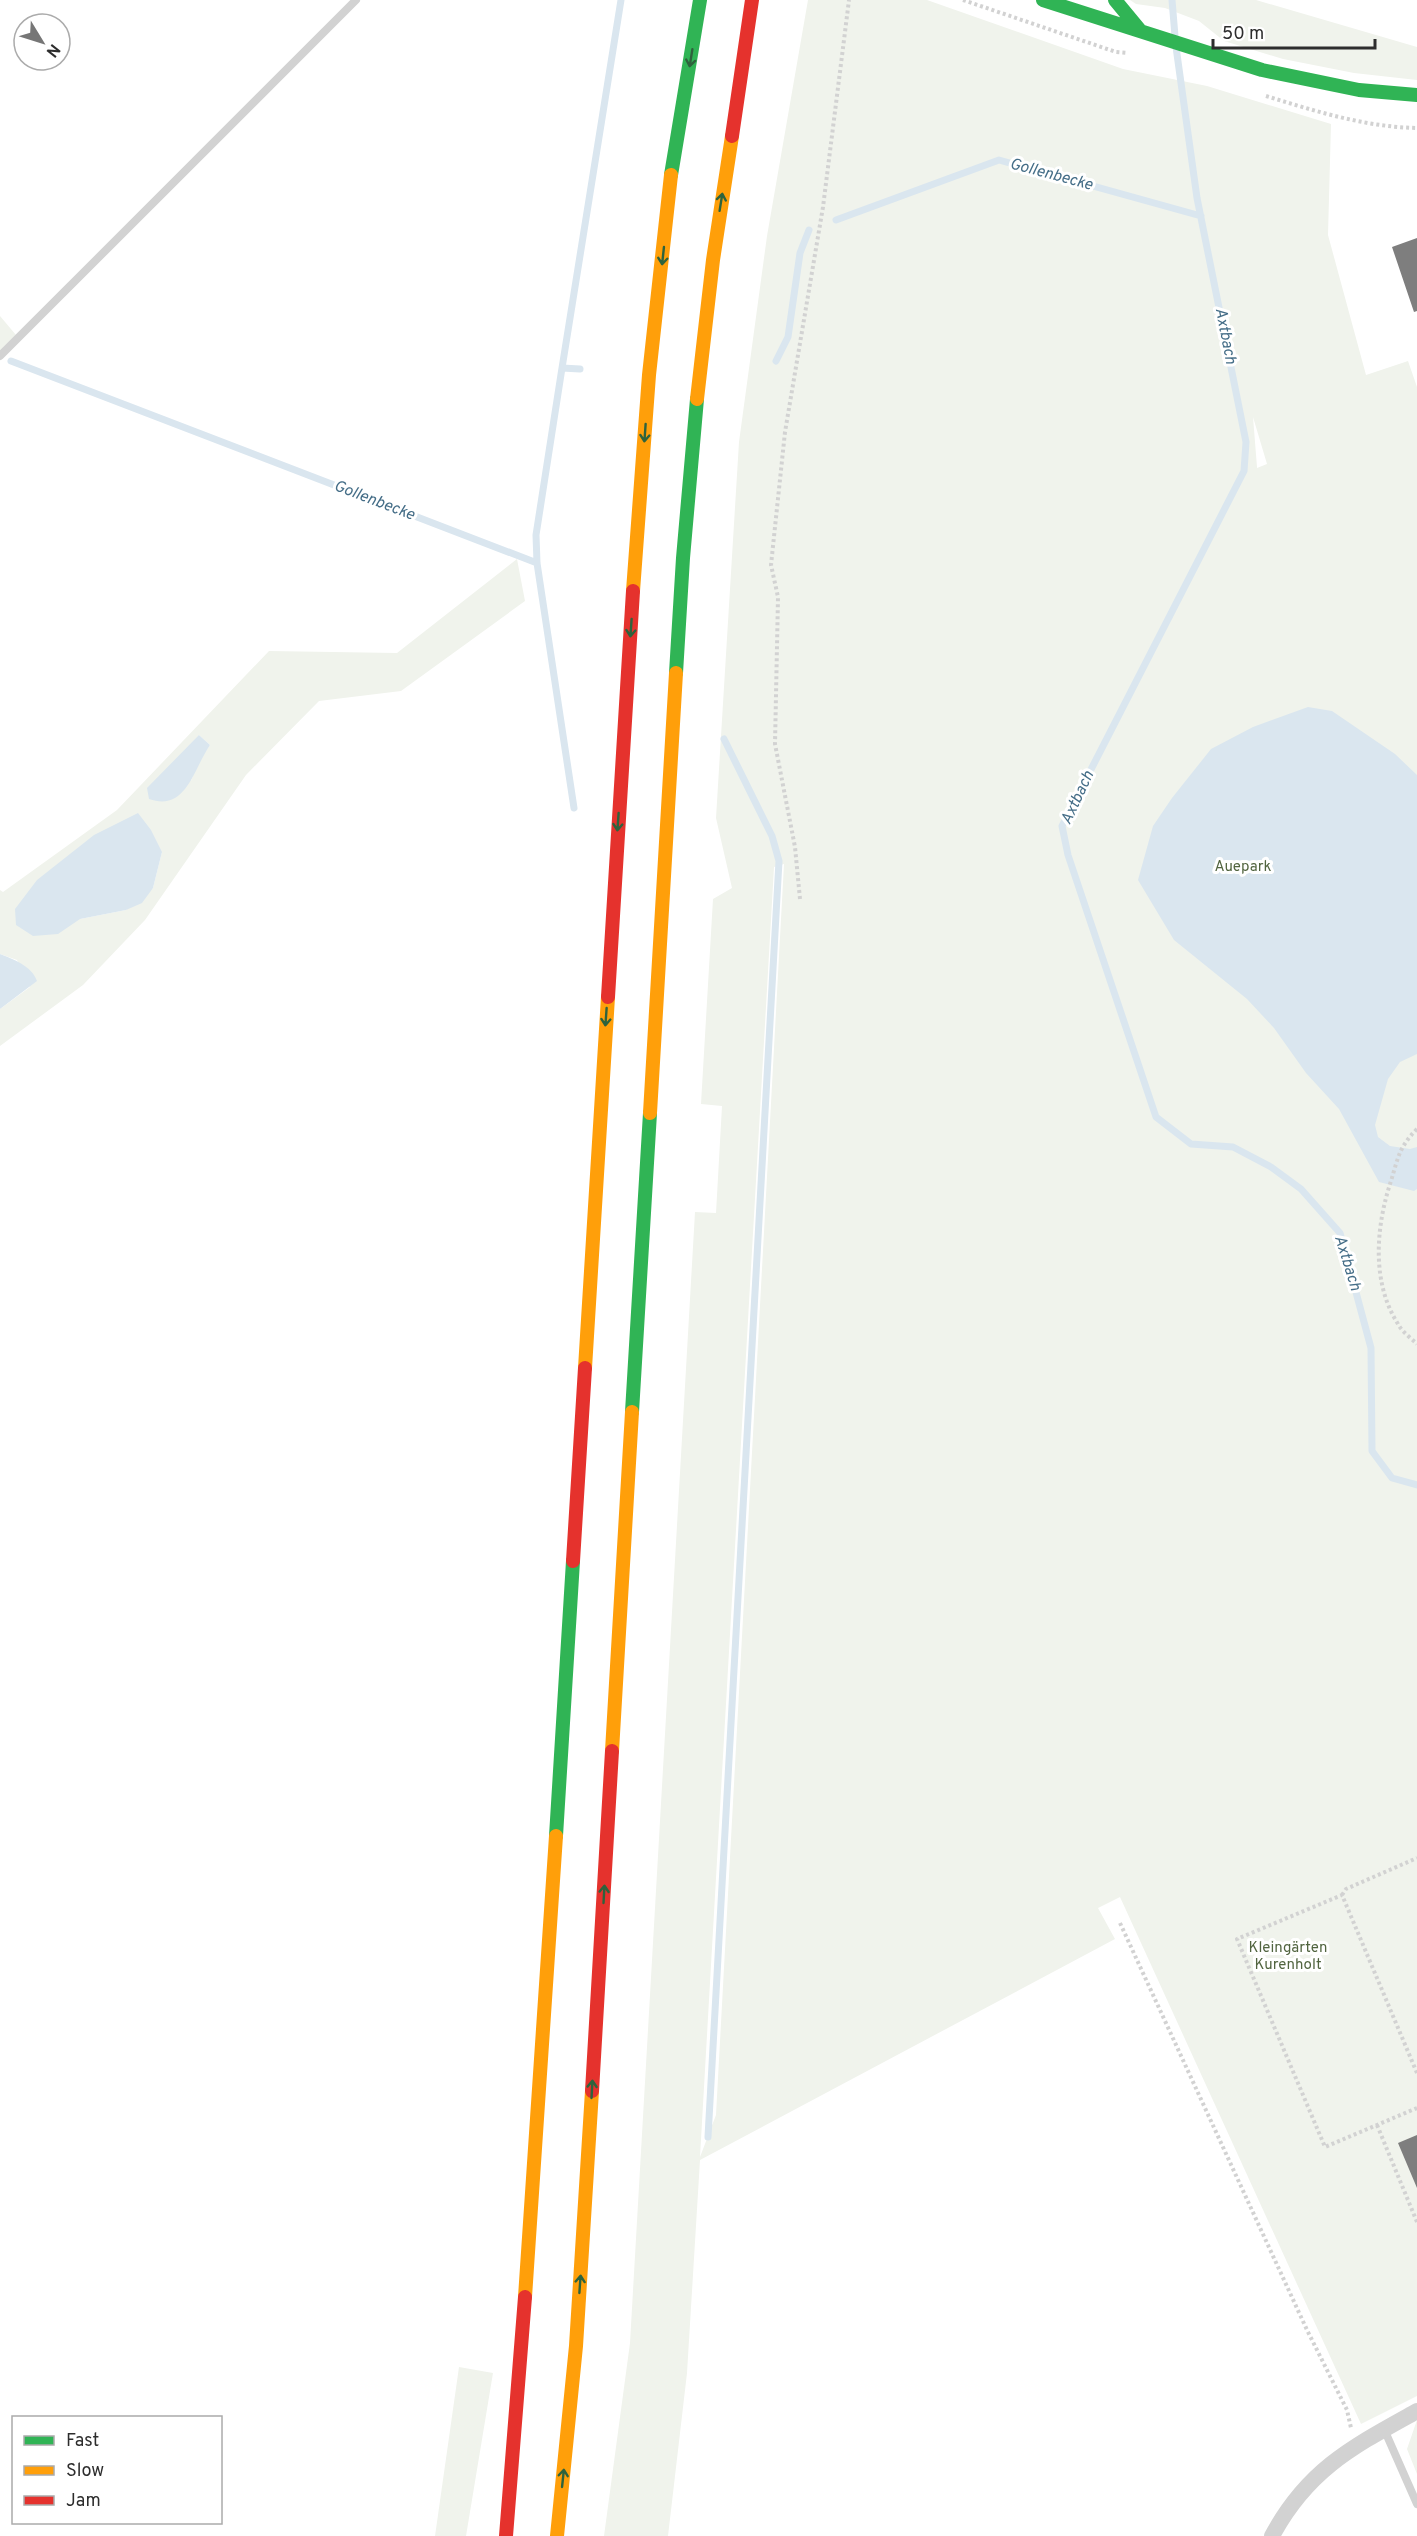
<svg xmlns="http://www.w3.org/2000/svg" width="1417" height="2536" viewBox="0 0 1417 2536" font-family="Overpass,sans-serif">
  <rect width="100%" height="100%" fill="#fff"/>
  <!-- green -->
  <path fill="#f0f3ec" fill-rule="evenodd" d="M808,0H927L1123,69L1207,86L1331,124L1328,235L1366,375L1408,361L1417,387V2396L1361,2424L1120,1897L1098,1908L1115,1939L700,2160L687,2373L668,2536H604L630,2343L695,1212L716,1213L722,1106L701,1104L713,899L732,888L716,818L739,442L767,236ZM1253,417L1267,464L1257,468V467ZM784,864L716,2115L700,2157L774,867Z
    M1130,0H1256L1417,47V80L1354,73L1283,59L1224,41L1199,21L1165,8L1136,4Z
    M0,316L16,335L0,351Z
    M517,559L525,601L401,691L319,701L246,775L145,920L83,985L0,1046V1009L30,987L17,960L0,954V890L3,892L117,810L269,651L397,653ZM199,735L210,745L198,762L191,781ZM162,852L153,888L126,910L80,919Z
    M459,2367L493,2373L466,2536H435Z
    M1417,2420V2474L1407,2449Z"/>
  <!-- water -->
  <path fill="#dae6ef" d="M1308,707L1332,711L1395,754L1417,775V1054L1400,1062L1388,1079L1375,1125L1378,1137L1390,1146L1410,1149L1417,1147V1189L1414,1191L1379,1182L1339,1109L1306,1073L1274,1028L1247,999L1174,940L1138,880L1153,826L1172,798L1211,749L1253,727Z
    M199,735L210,745C193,770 186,812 149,799L147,788Z
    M138,813L151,830L162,852L153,888L142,903L126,910L80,919L58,934L33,936L16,925L15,909L37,880L94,835Z
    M0,954C13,959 32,966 37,981L0,1009Z"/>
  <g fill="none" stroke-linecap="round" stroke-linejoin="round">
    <!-- stream -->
    <path stroke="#dae6ef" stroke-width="7" d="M1172,0L1175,36
      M1176,47L1197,198L1246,442L1244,471L1062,826L1068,855L1156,1117L1191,1144L1233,1147L1271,1167L1301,1189L1340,1233L1371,1348L1372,1451L1392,1478L1417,1485
      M836,220L999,160L1201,216
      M11,361L537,563
      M776,361L788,337L800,253L809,230
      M562,368L621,0
      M574,808L537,563L536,535L562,368L580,369
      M708,2137L779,861L772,836L724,739"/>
  </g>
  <!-- building -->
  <path fill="#7e7e7e" d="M1417,238V311L1414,312L1392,247Z
    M1417,2135V2188L1398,2143Z"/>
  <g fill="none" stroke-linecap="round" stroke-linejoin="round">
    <!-- path -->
    <path stroke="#d2d2d2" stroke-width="4" stroke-dasharray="3 3" stroke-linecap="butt" d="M963,0L1116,52L1128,53
      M1266,96C1315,111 1365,127 1417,128
      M800,899L795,847L775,744L778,597L771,565L785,432L823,207L849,0
      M1417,1129C1399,1147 1398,1158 1391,1181C1376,1226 1371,1282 1398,1324C1402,1332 1411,1338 1417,1344
      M1342,1895L1346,1889L1417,1858
      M1120,1923L1307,2330L1347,2410L1351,2428
      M1417,2073L1342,1895L1237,1939L1325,2147L1417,2108
      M1377,2125L1417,2222"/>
    <!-- lane -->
    <path stroke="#d2d2d2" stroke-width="8" d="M0,356L356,0
      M1384,2429L1417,2504"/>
    <!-- street -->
    <path stroke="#d2d2d2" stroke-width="16" d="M1272,2536C1308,2469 1354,2446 1417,2411"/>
    <!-- fast -->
    <path stroke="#30b455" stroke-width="14" d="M1043,0L1262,70L1359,90L1417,95
      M1115,0L1139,29
      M671,175L700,0
      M676,673L683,558L697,399
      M632,1412L650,1113
      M556,1836L573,1561"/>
    <!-- slow -->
    <path stroke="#ff9f0a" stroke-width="14" d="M697,399L713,260L732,136
      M633,591L649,375L671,175
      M650,1113L676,673
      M585,1368L608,997
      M612,1751L632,1412
      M525,2297L556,1836
      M557,2536L576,2346L592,2091"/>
    <!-- jam -->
    <path stroke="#e5322d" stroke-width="14" d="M732,136L752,0
      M608,997L633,591
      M573,1561L585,1368
      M592,2091L612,1751
      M506,2536L525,2297"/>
  </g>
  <!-- one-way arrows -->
  <defs><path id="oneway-shaft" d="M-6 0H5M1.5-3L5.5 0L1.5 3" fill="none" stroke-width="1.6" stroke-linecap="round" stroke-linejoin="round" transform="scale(1.5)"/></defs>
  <g stroke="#2e633d">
    <use href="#oneway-shaft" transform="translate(691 58) rotate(99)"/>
    <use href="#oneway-shaft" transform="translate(721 202) rotate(-81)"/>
    <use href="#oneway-shaft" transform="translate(663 256) rotate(96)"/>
    <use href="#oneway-shaft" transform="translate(645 433) rotate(94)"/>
    <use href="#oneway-shaft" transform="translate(631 628) rotate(94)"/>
    <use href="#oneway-shaft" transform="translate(618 822) rotate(94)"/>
    <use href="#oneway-shaft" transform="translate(606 1017) rotate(94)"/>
    <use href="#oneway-shaft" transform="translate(604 1894) rotate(-87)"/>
    <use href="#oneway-shaft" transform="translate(592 2089) rotate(-87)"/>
    <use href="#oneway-shaft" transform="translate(580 2284) rotate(-86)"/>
    <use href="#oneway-shaft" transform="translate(563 2478) rotate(-84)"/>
  </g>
  <g text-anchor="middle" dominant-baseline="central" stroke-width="6" stroke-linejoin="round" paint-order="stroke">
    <!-- park labels -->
    <g font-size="15" fill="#51643f" stroke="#fff">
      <text x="1243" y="867">Auepark</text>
      <text x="1288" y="1948">Kleingärten<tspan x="1288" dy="17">Kurenholt</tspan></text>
    </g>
    <!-- water labels -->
    <g font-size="16" font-style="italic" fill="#446d87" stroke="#fff">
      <text transform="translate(1051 175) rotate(15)">Gollenbecke</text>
      <text transform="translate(1225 336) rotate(79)">Axtbach</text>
      <text transform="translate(374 501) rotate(21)">Gollenbecke</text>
      <text transform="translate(1078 798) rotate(-65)">Axtbach</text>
      <text transform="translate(1347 1263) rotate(73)">Axtbach</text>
    </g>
  </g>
  <!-- legend -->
  <rect x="12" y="2416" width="210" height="108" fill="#ffffff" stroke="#ababab" stroke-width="1.5"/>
  <rect x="24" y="2436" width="30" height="9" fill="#30b455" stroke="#ababab" stroke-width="1.5"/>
  <text x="66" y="2446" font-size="18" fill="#2d2d2d">Fast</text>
  <rect x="24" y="2466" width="30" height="9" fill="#ff9f0a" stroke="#ababab" stroke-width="1.5"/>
  <text x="66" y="2476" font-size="18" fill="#2d2d2d">Slow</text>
  <rect x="24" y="2496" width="30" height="9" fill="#e5322d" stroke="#ababab" stroke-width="1.5"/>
  <text x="66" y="2506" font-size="18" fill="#2d2d2d">Jam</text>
  <!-- north arrow -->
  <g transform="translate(42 42) rotate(128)"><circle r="28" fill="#ffffff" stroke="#ababab" stroke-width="1.5"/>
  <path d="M0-4.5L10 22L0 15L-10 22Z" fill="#767676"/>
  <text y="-9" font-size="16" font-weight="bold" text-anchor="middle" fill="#2d2d2d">N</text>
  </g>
  <!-- scale -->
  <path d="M1213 39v9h162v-9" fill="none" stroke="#2d2d2d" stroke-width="3"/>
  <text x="1222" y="39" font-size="18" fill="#2d2d2d" stroke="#ffffff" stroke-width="4.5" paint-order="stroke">50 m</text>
</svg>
